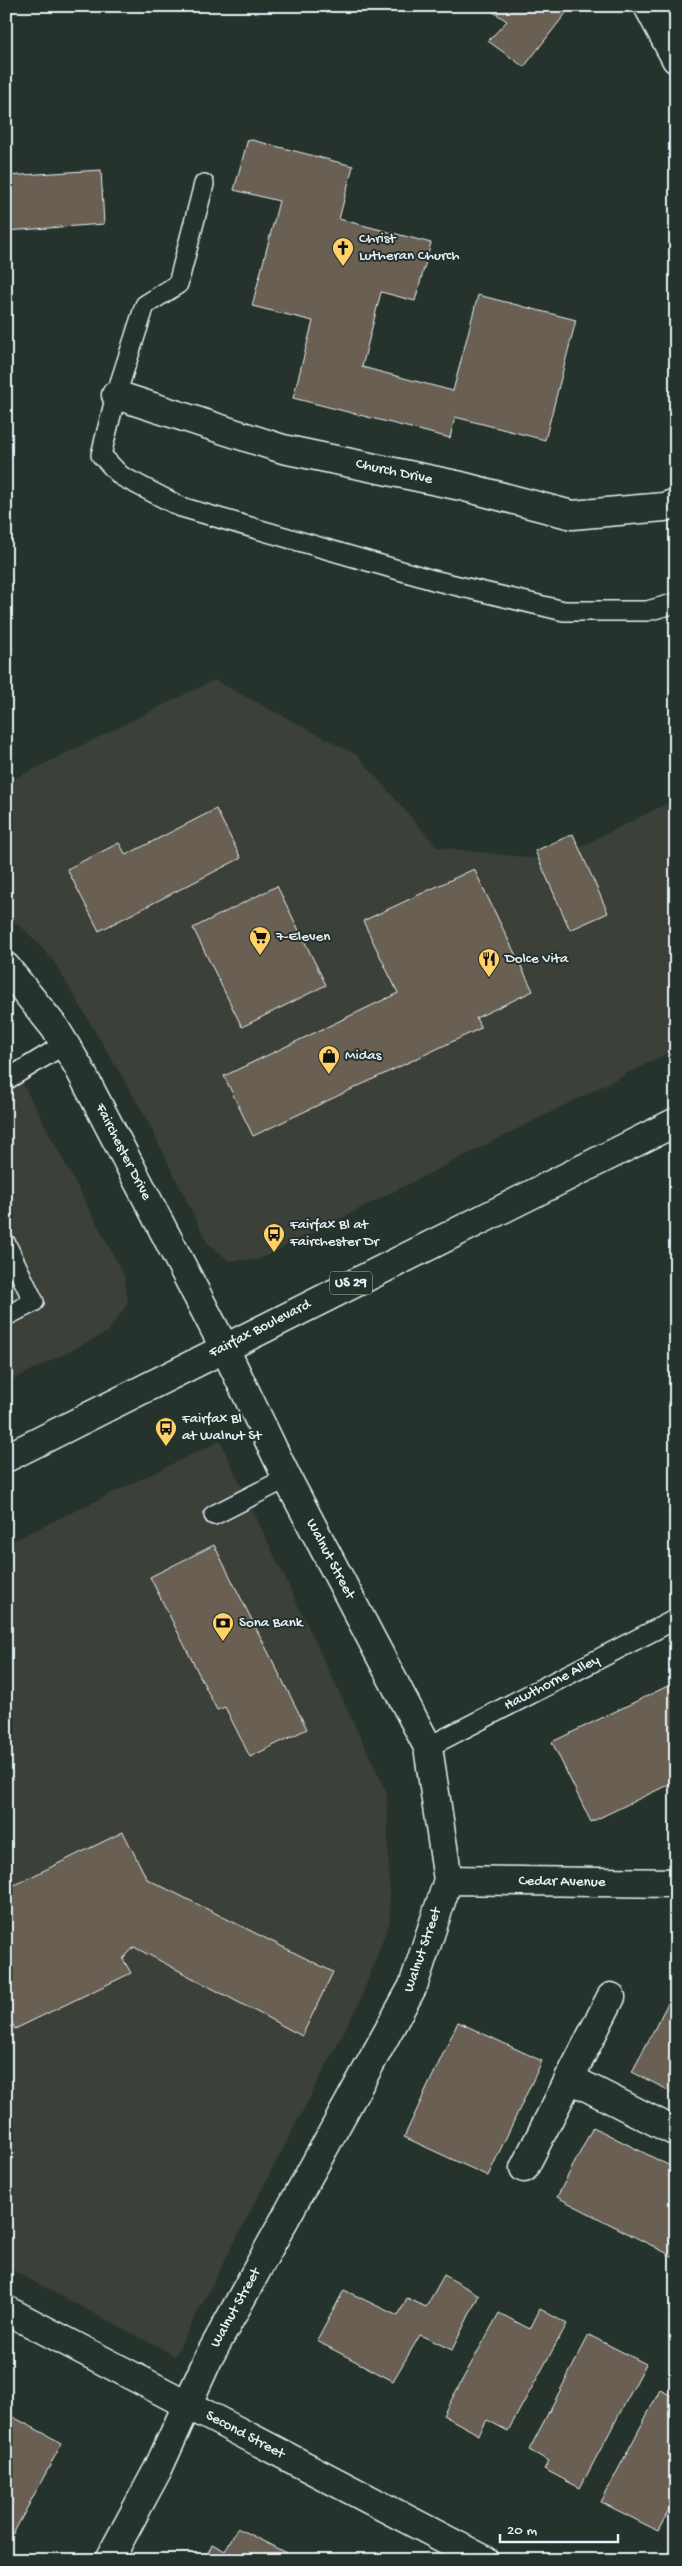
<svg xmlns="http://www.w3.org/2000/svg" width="682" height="2566" viewBox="0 0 682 2566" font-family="'Gochi Hand',sans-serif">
  <rect width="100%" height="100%" fill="#26332d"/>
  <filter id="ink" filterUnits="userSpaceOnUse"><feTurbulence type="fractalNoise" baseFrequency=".02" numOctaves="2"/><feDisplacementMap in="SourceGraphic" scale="10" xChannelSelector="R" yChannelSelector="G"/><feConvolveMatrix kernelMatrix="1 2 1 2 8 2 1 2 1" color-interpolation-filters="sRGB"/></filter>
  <g filter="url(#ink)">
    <!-- built -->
    <path fill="#3a4038" d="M214,680L357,755L437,847L575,863L570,852L676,799V1049L258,1260H228L207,1242L144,1114L53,960L25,930L6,917V783Z
      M6,1052L124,1275L128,1303L108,1332L6,1383Z
      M220,1441L387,1793L390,1921L360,2001L175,2356L6,2267V1544Z"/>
    <!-- building -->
    <path fill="#696052" stroke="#e8f1f8" d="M154,6H177L176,12Z
      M484,6H565L569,9L524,67L488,41L507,21Z
      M248,139L353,166L339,219L431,243L415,301L381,292L362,367L453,391L478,295L576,320L545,440L455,417L450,438L293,398L313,321L252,306L279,201L234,190Z
      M101,170L104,224L6,231V176Z
      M216,809L241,858L99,931L67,869L119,843L126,855Z
      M573,834L608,913L570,930L535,851Z
      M474,869L533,991L476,1018L481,1028L253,1136L224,1076L398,993L363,921Z
      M277,886L326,985L242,1027L193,928Z
      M214,1545L307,1729L250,1757L225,1707L217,1710L150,1577Z
      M676,1682V1781L591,1822L552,1742Z
      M123,1832L147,1879L333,1972L302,2036L134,1947L123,1959L131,1973L15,2029L6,2011V1889Z
      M668,2003L676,2007V2094L632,2072Z
      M458,2022L542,2061L488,2176L404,2137Z
      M593,2127L676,2169V2258L557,2197Z
      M444,2275L479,2295L452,2350L420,2335L393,2381L317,2341L344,2290L398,2316L407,2298L426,2307Z
      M540,2309L567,2324L508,2431L487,2420L479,2435L443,2415L499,2313L530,2329Z
      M589,2335L646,2364L580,2488L544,2469L549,2461L529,2450Z
      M660,2390L676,2398V2497L658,2531L601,2502Z
      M11,2416L62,2443L13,2534L6,2530V2424Z
      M237,2528L300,2560H205L212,2544L225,2551Z"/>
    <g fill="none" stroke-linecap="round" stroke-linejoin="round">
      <!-- lane casing -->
      <g stroke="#e8f1f8" stroke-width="22">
        <path id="lane" d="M204,184L178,284L145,305L116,395L101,455L121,476L181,507L433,580L564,611H647L676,603
          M6,1080L65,1044
          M6,1244L34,1302L6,1316
          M214,1515L287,1478
          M428,1747L676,1619"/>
      </g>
      <!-- street casing -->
      <g stroke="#e8f1f8" stroke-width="31">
        <path id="street" d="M648,6L676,59
          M116,395L283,449L461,486L572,515L664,507L676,503
          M6,967L55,1028L78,1066L224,1347L287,1478L428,1747L448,1880L413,1986L209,2357L158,2469L109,2560
          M448,1880L676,1883
          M569,2078L676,2132
          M524,2168L611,1997
          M6,2310L485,2560"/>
      </g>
      <!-- primary casing -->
      <g stroke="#e8f1f8" stroke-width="31">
        <path id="primary" d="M6,1458L676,1122"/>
      </g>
      <!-- lane -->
      <use href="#lane" stroke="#26332d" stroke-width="19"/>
      <!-- street -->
      <use href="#street" stroke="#26332d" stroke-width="28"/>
      <!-- primary -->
      <use href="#primary" stroke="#26332d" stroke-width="28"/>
    </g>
  </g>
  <!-- icons -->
  <defs>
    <g id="church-pin" transform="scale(1.125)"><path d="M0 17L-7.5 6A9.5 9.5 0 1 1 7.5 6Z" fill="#ffd166" stroke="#26332d"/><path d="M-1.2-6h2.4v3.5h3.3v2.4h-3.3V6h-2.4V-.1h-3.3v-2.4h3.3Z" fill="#111"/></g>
    <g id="supermarket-pin" transform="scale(1.125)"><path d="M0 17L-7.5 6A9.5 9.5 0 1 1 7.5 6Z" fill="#ffd166" stroke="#26332d"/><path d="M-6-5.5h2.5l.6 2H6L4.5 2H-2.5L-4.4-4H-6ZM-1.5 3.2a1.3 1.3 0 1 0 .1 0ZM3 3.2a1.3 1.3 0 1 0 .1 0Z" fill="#111"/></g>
    <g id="restaurant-pin" transform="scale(1.125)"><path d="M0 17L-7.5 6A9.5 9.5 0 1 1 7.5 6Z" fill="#ffd166" stroke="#26332d"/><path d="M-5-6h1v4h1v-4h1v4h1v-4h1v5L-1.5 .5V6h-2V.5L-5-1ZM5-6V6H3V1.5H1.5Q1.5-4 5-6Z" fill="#111"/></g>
    <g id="shop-pin" transform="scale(1.125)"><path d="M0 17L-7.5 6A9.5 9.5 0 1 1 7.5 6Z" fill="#ffd166" stroke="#26332d"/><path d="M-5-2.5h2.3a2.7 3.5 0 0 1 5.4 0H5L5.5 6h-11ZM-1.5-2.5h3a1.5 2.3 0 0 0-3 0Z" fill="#111"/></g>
    <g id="bus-pin" transform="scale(1.125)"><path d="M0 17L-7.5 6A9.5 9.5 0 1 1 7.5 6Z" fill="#ffd166" stroke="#26332d"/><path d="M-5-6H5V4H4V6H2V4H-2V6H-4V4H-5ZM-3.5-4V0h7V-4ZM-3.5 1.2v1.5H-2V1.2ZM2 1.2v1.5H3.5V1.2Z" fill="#111"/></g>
    <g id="bank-pin" transform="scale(1.125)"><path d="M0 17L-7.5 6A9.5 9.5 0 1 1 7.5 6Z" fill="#ffd166" stroke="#26332d"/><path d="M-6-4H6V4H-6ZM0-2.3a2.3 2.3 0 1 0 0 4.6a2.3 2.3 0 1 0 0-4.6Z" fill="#111"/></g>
  </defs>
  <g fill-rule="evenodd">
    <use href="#church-pin" x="343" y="248"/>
    <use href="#supermarket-pin" x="260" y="937"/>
    <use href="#restaurant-pin" x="489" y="959"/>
    <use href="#shop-pin" x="329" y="1056"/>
    <use href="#bus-pin" x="274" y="1234"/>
    <use href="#bus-pin" x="166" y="1428"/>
    <use href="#bank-pin" x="223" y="1623"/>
  </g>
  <g text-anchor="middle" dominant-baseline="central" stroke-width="4" stroke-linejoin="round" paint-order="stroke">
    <!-- shield labels -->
    <rect fill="#26332d" stroke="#aeb8bb" stroke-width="1" x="330" y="1271.5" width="42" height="23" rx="4"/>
    <g font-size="14" font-weight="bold" fill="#e8f1f8">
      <text x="351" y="1283">US 29</text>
    </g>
    <!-- poi labels -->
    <g font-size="15" fill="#e8f1f8" stroke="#26332d" text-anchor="start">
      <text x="359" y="239">Christ<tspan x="359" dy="17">Lutheran Church</tspan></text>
      <text x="276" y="937">7-Eleven</text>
      <text x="505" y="959">Dolce Vita</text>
      <text x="345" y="1056">Midas</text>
      <text x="290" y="1225">Fairfax Bl at<tspan x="290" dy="17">Fairchester Dr</tspan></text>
      <text x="182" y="1419">Fairfax Bl<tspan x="182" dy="17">at Walnut St</tspan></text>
      <text x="239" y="1623">Sona Bank</text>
    </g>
    <!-- street labels -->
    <g font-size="15" fill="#e8f1f8" stroke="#26332d">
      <text transform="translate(394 472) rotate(12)">Church Drive</text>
      <text transform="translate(123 1152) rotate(63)">Fairchester Drive</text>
      <text transform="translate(260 1329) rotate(-27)">Fairfax Boulevard</text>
      <text transform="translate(330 1559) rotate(62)">Walnut Street</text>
      <text transform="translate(552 1683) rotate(-27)">Hawthorne Alley</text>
      <text transform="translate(562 1882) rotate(1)">Cedar Avenue</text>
      <text transform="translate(423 1950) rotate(-71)">Walnut Street</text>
      <text transform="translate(236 2308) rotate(-61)">Walnut Street</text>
      <text transform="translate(245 2435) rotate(28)">Second Street</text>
    </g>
  </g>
  <!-- margin -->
  <rect width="682" height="2566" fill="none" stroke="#26332d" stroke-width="25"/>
  <rect x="12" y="12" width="657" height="2541" fill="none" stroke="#e8f1f8" stroke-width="2" filter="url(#ink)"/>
  <!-- scale -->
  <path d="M500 2534v8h118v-8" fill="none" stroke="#e8f1f8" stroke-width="2.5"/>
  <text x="507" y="2534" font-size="15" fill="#e8f1f8" stroke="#26332d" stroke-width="4" paint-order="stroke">20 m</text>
</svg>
